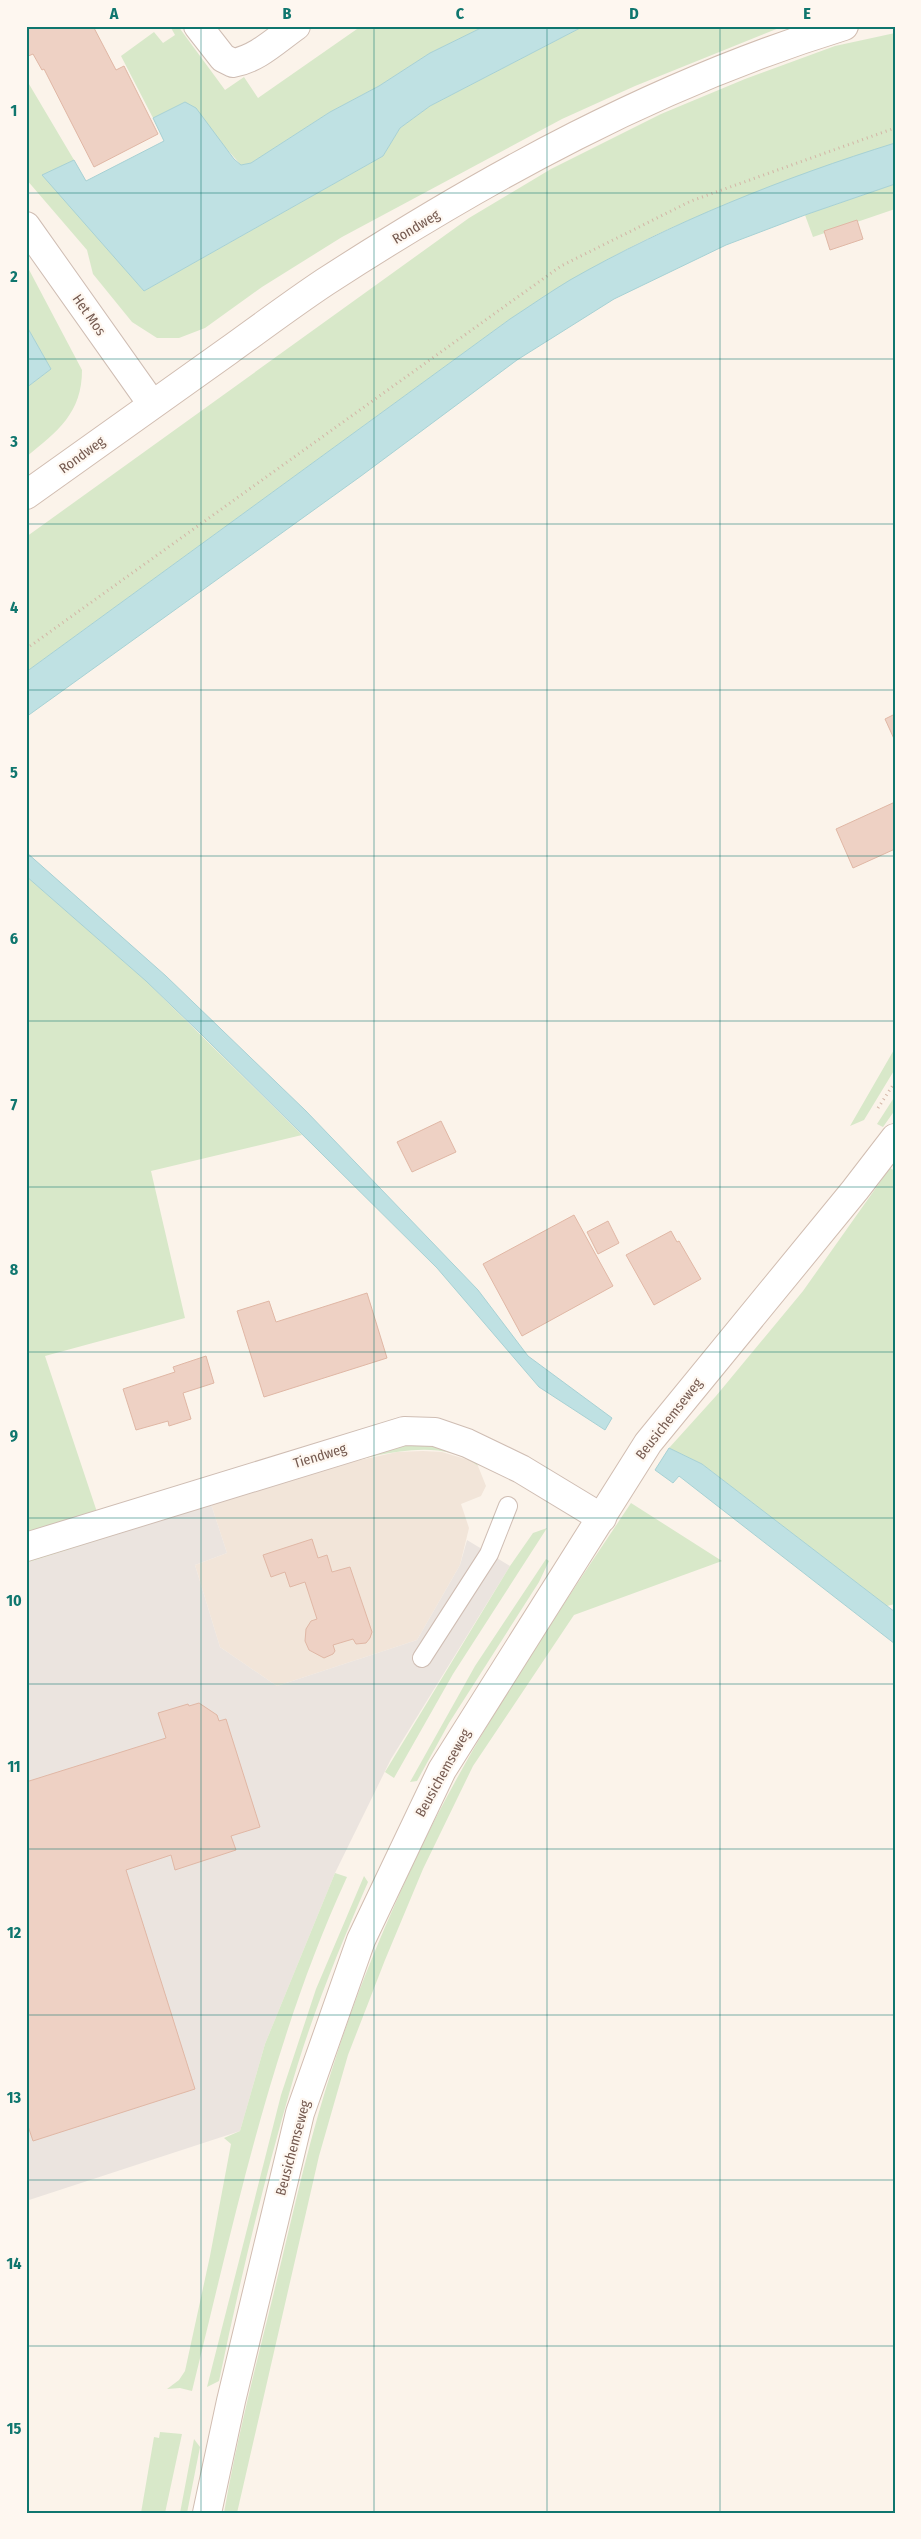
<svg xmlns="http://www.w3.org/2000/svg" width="921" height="2539" viewBox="0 0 921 2539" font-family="'Fira Sans Condensed',sans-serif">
  <rect width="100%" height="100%" fill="#fbf3ea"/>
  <!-- residential -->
  <path fill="#f2e5d9" d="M423,1451L442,1452L472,1461L478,1466L486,1486L481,1496L461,1504L469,1528L460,1565L417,1640L277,1686L220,1647L195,1565L227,1553L211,1504L333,1466L397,1452Z"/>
  <!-- industrial -->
  <path fill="#ebe4df" d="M211,1504L227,1553L195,1565L220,1647L277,1686L417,1640L460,1565L467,1540L510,1566L391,1759L335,1873L265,2044L240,2131L26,2201V1563Z"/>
  <!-- green -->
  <path fill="#d8e8c9" d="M170,26H178L225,90L244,77L258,98L357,29L356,26H485L430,53L379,86L330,112L251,163L241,165L185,102L153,118L121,56L154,32L163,43L175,35Z
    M584,26H784L635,86L562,119L342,237L262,287L205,328L179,338H157L132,322L93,274L87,250L26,179V79L74,160L43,175L144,291L383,156L400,128L430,106Z
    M895,33V143C808,174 720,203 637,244C593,266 551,292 510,319L26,672V537L469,218L551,169L661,114L745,79L835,46Z
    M895,184V209L813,237L805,215Z
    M26,264L82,370C82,413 58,431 26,457V388L51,369L26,325Z
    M26,876L146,981L302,1135L151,1171L185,1318L45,1356L98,1515L26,1537Z
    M895,1048V1069L864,1120L850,1126Z
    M895,1096V1110L883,1127L877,1124Z
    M890,1168L895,1171V1604L887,1606L702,1464L669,1448L716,1396L803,1291Z
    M406,1444L444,1446L474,1458L478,1466C438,1435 376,1456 333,1466L26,1563V1556Z
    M631,1503L722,1561L574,1615L473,1766L423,1869L385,1960L348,2055L319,2156L237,2513H224C237,2438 256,2365 274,2292C293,2214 310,2134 336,2057C357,1991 385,1925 414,1862C474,1735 553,1620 631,1503Z
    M547,1528L453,1674L394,1778L385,1772L510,1566L533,1533Z
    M546,1559L549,1561L539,1582L449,1723L417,1781L410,1782L475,1666Z
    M335,1873L347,1877C272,2040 235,2217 192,2391L180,2388L167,2389L179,2380L185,2371L210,2256L231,2144L224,2138L240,2131L265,2044Z
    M364,1876L368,1882C338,1951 309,2022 289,2094C262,2188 239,2285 219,2381L207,2387L281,2095L316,1989Z
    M160,2432L182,2434L165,2513H141L154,2437L159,2438Z
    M194,2439L200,2447L187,2513H180Z"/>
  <!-- water -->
  <path fill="#bfe1e3" stroke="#a7d1d4" d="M485,26H584L430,106L400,128L383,156L144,291L42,175L74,160L86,181L164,141L153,118L185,102L196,108L234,159L241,165L251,163L330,112L379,86L430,53Z
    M895,143V184L805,215L726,245L614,299L517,360L361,476L26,717V672L510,319C530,306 550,292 570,280C670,223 785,177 895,143Z
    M26,325L51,369L26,388Z
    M26,852L166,976L306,1111L478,1290L528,1356L612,1418L605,1430L539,1387L437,1268L200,1033L146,981L26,876Z
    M669,1448L702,1464L895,1612V1644L679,1476L673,1483L655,1470Z"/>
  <!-- building -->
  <path fill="#eed1c4" stroke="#e0b7a5" d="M26,26H93L116,70L124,66L158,134L94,167L44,69L42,70L33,54L26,57Z
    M857,220L863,239L830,250L824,231Z
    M895,714V741L885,719Z
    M895,802V849L853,868L836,829Z
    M441,1121L456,1152L412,1172L397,1142Z
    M574,1215L613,1286L522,1336L483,1264Z
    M608,1221L619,1243L598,1254L587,1232Z
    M671,1231L677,1242L679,1241L701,1279L654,1305L626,1255Z
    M367,1293L387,1358L264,1397L237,1311L269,1301L276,1322Z
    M206,1356L214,1383L183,1393L191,1419L169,1426L168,1421L136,1430L123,1389L175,1372L173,1367Z
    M312,1539L318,1558L327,1555L332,1572L350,1567L372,1632L370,1638L366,1643L356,1644L353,1639L333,1645L335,1651L333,1654L324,1658L309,1650L305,1641L306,1629L311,1621L317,1619L305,1582L290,1587L285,1572L271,1577L263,1555Z
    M199,1703L217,1715L219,1721L226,1719L260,1827L231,1836L236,1850L175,1870L171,1855L126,1870L195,2089L33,2141L26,2120V1782L166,1738L158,1713L188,1704L189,1706Z"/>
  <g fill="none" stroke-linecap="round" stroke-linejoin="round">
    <!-- lane casing -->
    <g stroke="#cfbdb3" stroke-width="20">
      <path id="lane" d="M422,1658L489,1554L508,1506"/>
    </g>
    <!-- street casing -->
    <g stroke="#cfbdb3" stroke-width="30">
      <path id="street" d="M198,26L223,58L233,63C257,59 276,40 296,26
        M26,226L152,404
        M26,1547L404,1431L435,1432L467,1443L521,1469L602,1518"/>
    </g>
    <!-- secondary casing -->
    <g stroke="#d1bdb1" stroke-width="30">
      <path id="secondary" d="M26,495C93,447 160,399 228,351C260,328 292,304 325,282C487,177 658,83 844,26
        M207,2513L231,2401L300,2113L361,1940L442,1770L648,1443L855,1190L895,1138"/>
    </g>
    <!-- path -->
    <path stroke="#d3b5a6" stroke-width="3" stroke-dasharray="1 4" stroke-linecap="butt" d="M26,649L561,266L691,201L895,128
      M878,1108L895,1082"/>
    <!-- lane -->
    <use href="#lane" stroke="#fff" stroke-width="18"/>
    <!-- street -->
    <use href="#street" stroke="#fff" stroke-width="28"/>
    <!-- secondary -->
    <use href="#secondary" stroke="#fff" stroke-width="28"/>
  </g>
  <!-- grid -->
  <path fill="none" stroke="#0f766e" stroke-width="1" stroke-opacity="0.55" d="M201,26V2513M374,26V2513M547,26V2513M720,26V2513M26,193H895M26,359H895M26,524H895M26,690H895M26,856H895M26,1021H895M26,1187H895M26,1352H895M26,1518H895M26,1684H895M26,1849H895M26,2015H895M26,2180H895M26,2346H895"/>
  <g text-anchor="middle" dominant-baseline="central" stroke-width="4.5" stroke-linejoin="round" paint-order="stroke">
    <!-- street labels -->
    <g font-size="14" fill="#74594f" stroke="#fef7f0">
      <text transform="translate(416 227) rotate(-31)">Rondweg</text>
      <text transform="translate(89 315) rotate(55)">Het Mos</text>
      <text transform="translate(82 455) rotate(-36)">Rondweg</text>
      <text transform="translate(669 1419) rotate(-52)">Beusichemseweg</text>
      <text transform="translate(320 1456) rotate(-17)">Tiendweg</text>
      <text transform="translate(443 1773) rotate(-61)">Beusichemseweg</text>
      <text transform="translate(293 2148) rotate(-75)">Beusichemseweg</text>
    </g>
  </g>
  <!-- border -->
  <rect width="921" height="2539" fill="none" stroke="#fef7f0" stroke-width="55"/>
  <rect x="28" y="28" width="866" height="2484" fill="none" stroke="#0f766e" stroke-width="2"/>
  <g font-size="16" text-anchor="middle" font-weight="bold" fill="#0f766e">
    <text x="114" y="19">A</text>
    <text x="287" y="19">B</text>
    <text x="460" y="19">C</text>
    <text x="634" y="19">D</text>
    <text x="807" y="19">E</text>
    <text x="14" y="116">1</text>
    <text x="14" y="282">2</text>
    <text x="14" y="447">3</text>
    <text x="14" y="613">4</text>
    <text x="14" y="778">5</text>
    <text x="14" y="944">6</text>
    <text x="14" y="1110">7</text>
    <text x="14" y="1275">8</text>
    <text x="14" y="1441">9</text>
    <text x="14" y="1606">10</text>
    <text x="14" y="1772">11</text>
    <text x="14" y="1938">12</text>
    <text x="14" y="2103">13</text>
    <text x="14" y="2269">14</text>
    <text x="14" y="2434">15</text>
  </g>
</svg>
